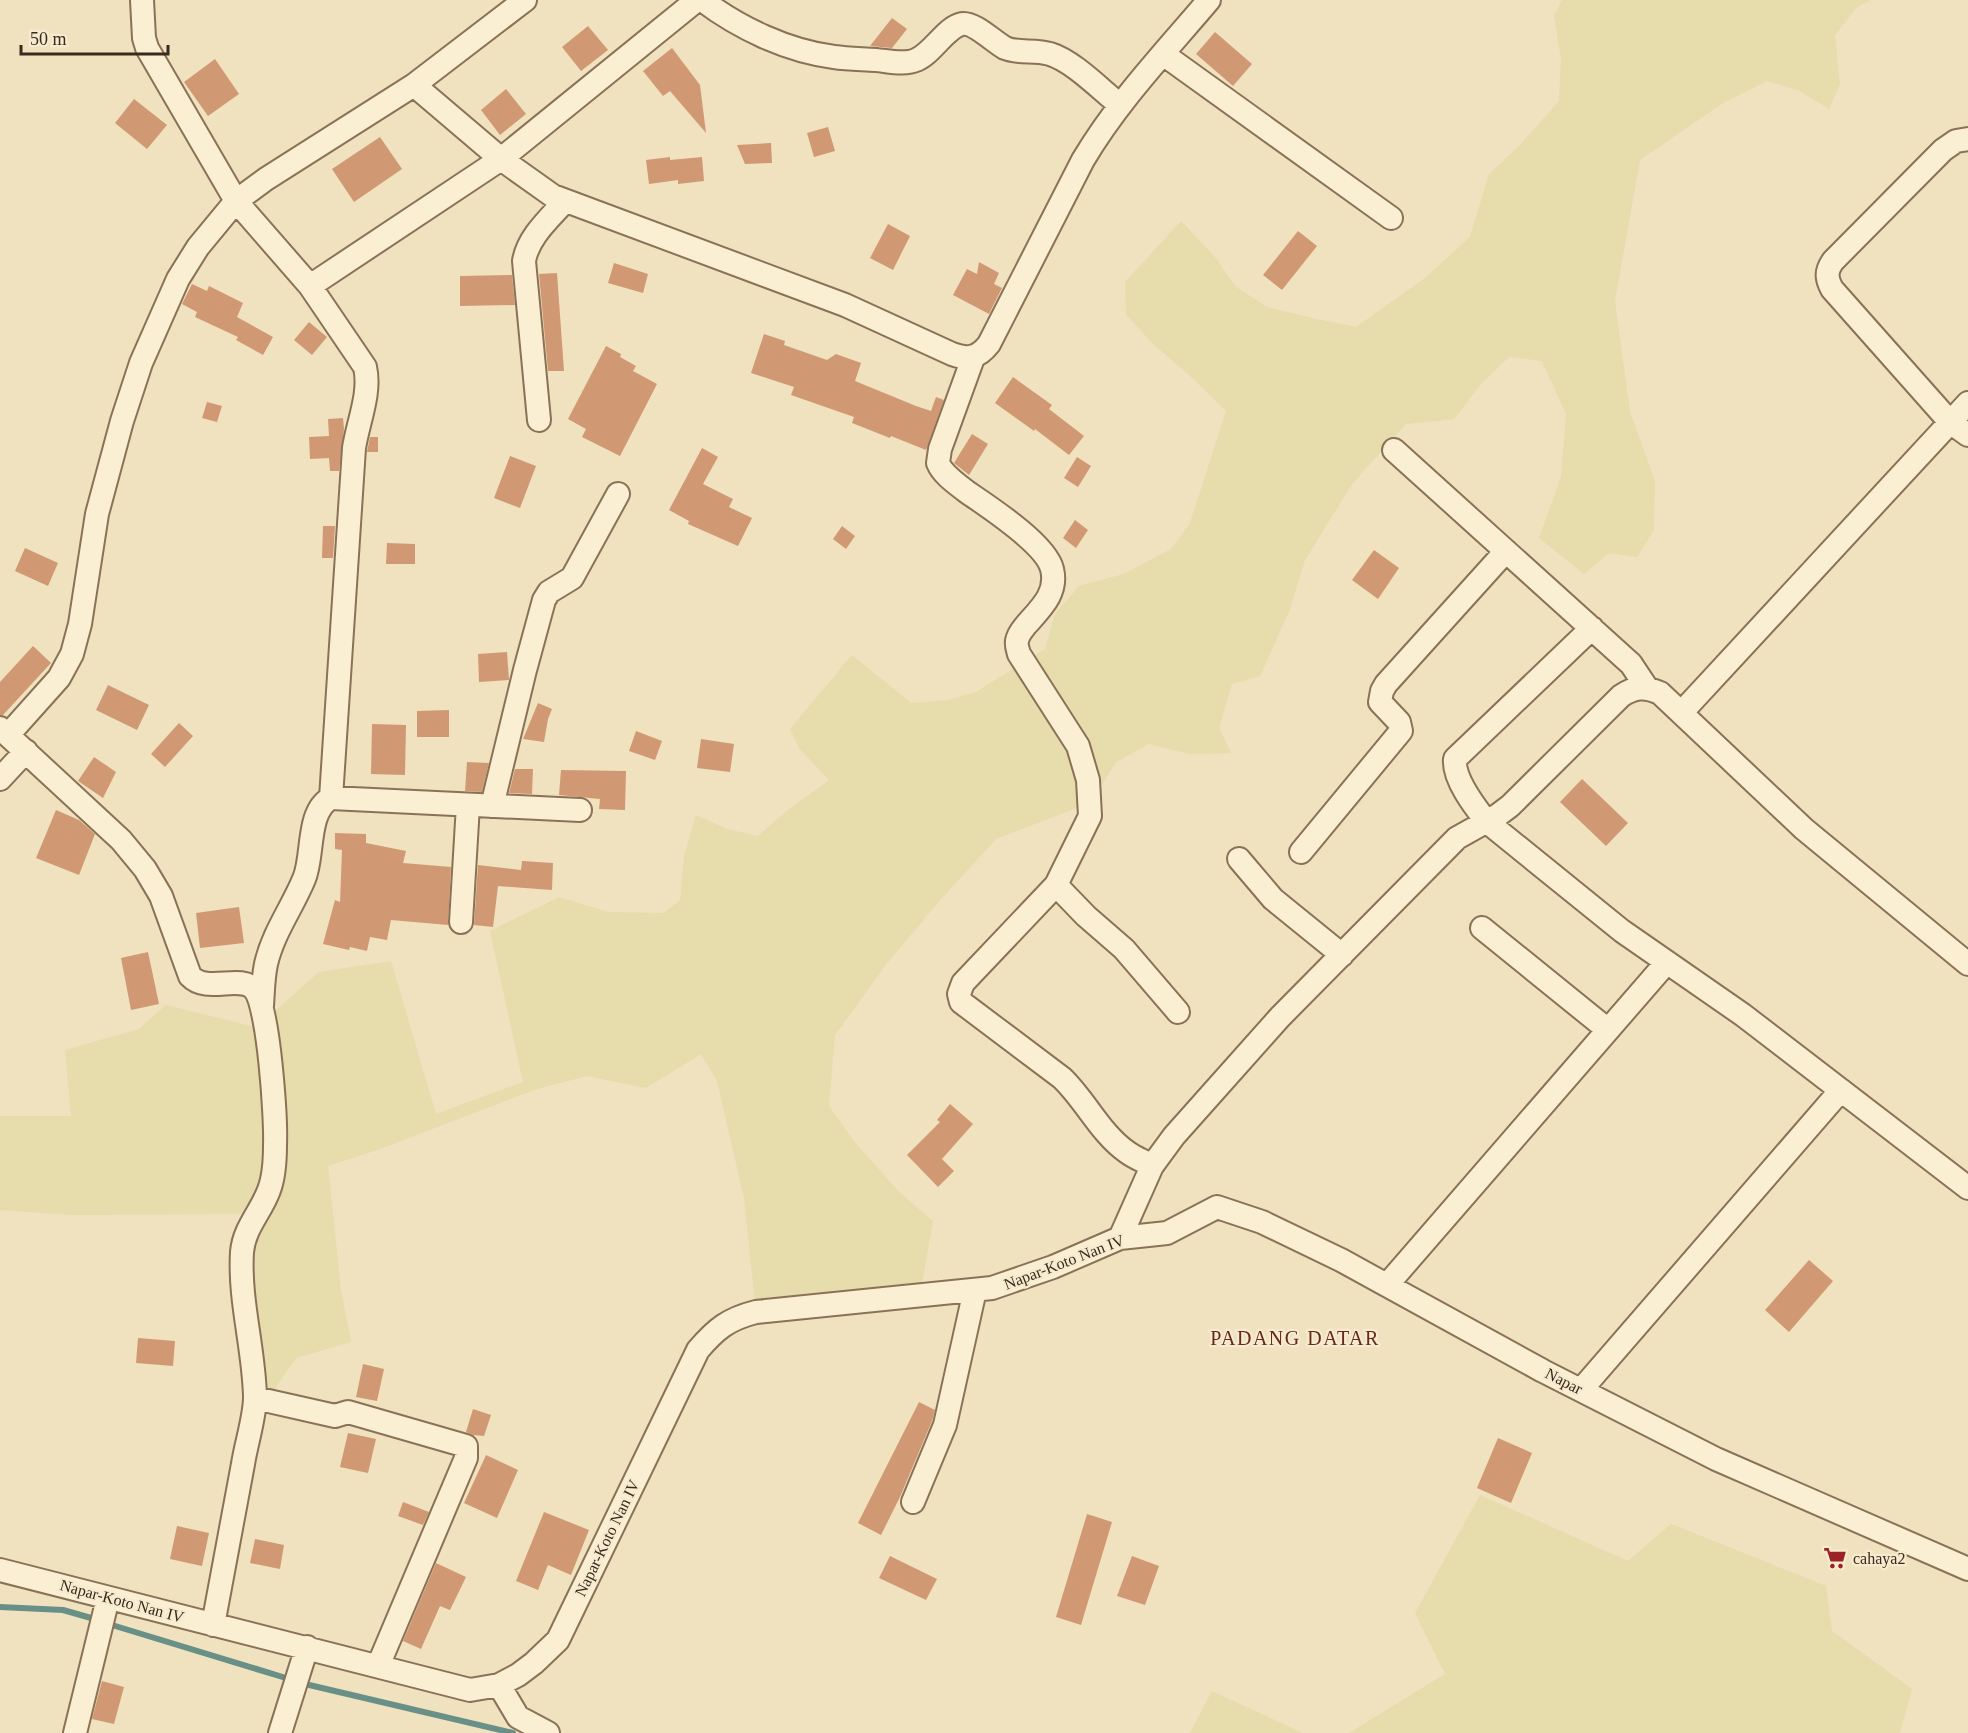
<svg xmlns="http://www.w3.org/2000/svg" width="1968" height="1733" viewBox="0 0 1968 1733" font-family="'Times New Roman',serif">
  <rect width="100%" height="100%" fill="#f0e1bf"/>
  <!-- farmland -->
  <path fill="#e6dcac" d="M1562,0H1871L1857,7L1835,35L1840,84L1829,109L1798,90L1767,81L1723,103L1640,160L1615,301L1630,412L1655,481L1654,530L1637,557L1609,553L1584,574L1539,538L1561,477L1566,414L1542,361L1509,357L1481,384L1454,419L1406,424L1352,484L1305,560L1290,609L1260,676L1232,684L1219,728L1231,753L1189,754L1149,744L1116,762L1090,803L996,839L942,898L888,962L835,1035L829,1106L857,1145L900,1193L933,1221L920,1295L756,1312L744,1198L717,1081L701,1054L646,1088L587,1076L537,1089L377,1150L328,1166L341,1290L351,1342L296,1358L267,1400L244,1242L256,1214L71,1215L0,1210V1116H71L65,1050L139,1029L166,1005L267,1030L265,1020L319,972L391,961L436,1114L523,1082L490,931L559,897L608,912L663,913L680,901L684,856L696,815L727,829L758,836L788,810L829,780L800,749L790,729L852,655L911,703L948,700L976,692L1045,649L1055,614L1079,586L1124,574L1171,549L1190,523L1226,411L1187,373L1152,343L1126,314L1125,282L1181,221L1215,257L1236,287L1267,307L1316,319L1356,327L1425,278L1470,237L1489,174L1519,146L1559,101L1561,58L1554,16Z
    M1480,1495L1628,1561L1671,1524L1826,1586L1832,1631L1912,1689L1900,1733H1349L1445,1674L1415,1613Z
    M1212,1691L1303,1733H1190Z"/>
  <g fill="none" stroke-linecap="round" stroke-linejoin="round">
    <!-- stream -->
    <path stroke="#699086" stroke-width="6" d="M0,1607L63,1610L91,1618
      M112,1625L286,1678
      M305,1684L513,1733"/>
  </g>
  <!-- building -->
  <path fill="#d09973" d="M892,18L907,29L892,48L870,46Z
    M588,26L608,50L581,71L562,47Z
    M1215,32L1252,64L1233,86L1196,54Z
    M672,48L700,85L706,133L670,91L663,96L643,71Z
    M215,59L239,94L208,116L184,82Z
    M506,89L526,114L500,135L481,110Z
    M134,99L167,125L147,149L115,123Z
    M828,127L835,151L814,157L807,133Z
    M380,137L402,169L354,202L332,169Z
    M771,143L772,163L745,164L737,145Z
    M670,157V160L702,157L704,181L678,184V180L649,184L646,160Z
    M888,224L910,236L893,270L870,258Z
    M1298,231L1317,246L1282,290L1263,275Z
    M979,262L999,273L994,284L1002,288L989,314L953,295L967,269L977,274Z
    M614,263L648,274L643,293L608,283Z
    M557,273L564,371H548L539,274Z
    M512,275L515,305L460,306V276Z
    M192,284L207,291L209,286L243,303L237,317L273,337L263,355L236,340L238,337L195,317L197,312L182,304Z
    M309,322L327,337L312,355L294,340Z
    M764,334L785,341L784,345L827,360L836,354L861,363L855,381L916,406L931,411L936,397L944,400L926,450L891,436L890,438L852,423L854,417L791,395L794,387L751,373Z
    M606,346L621,354L620,357L636,366L633,371L657,384L620,456L582,437L586,429L568,419Z
    M1013,377L1052,405L1049,409L1084,436L1069,455L1035,429L1034,431L995,403Z
    M207,402L222,406L217,422L202,418Z
    M343,418L344,429L339,471H330L329,458L310,459L309,437L329,436L328,419Z
    M972,434L988,444L969,475L954,463Z
    M370,437H378V452H367Z
    M702,448L718,457L703,484L733,499L729,507L752,518L738,546L688,524L689,521L669,510Z
    M510,456L536,466L520,508L494,498Z
    M1077,457L1091,466L1078,487L1064,478Z
    M1075,520L1088,530L1076,548L1063,538Z
    M323,526H335L333,558H322Z
    M842,526L855,536L846,549L833,539Z
    M387,543L415,544V564H386Z
    M25,548L58,563L48,586L15,571Z
    M1374,550L1399,568L1378,599L1352,580Z
    M33,646L51,663L3,715H0V682Z
    M507,652L509,680L479,682L478,654Z
    M108,685L149,705L137,730L96,710Z
    M538,703L552,709L548,719L544,742L523,739Z
    M449,710V737H417V711Z
    M179,723L193,736L165,767L151,754Z
    M372,724L406,725L405,775L371,774Z
    M636,731L662,741L655,760L629,751Z
    M701,739L734,744L730,772L697,768Z
    M94,757L116,772L103,798L78,781Z
    M467,762L489,763L482,792L465,791Z
    M515,769H533L532,794L509,793Z
    M561,770L626,771L625,810L599,809L600,799L559,795Z
    M1582,779L1628,823L1606,846L1560,802Z
    M56,810L79,820L95,834L79,875L36,858Z
    M335,833L366,834V843L406,851L403,863L451,867L448,925L391,920L387,940L370,937L367,951L350,947L349,950L323,944L335,900L340,902L342,850L335,849Z
    M522,861L553,863L552,890L498,886L493,927L474,925L478,865L521,870Z
    M239,907L244,943L200,948L196,913Z
    M148,952L159,1004L131,1010L121,958Z
    M950,1104L973,1124L942,1159L954,1171L938,1187L907,1155L940,1122L937,1120Z
    M1809,1260L1833,1281L1789,1332L1765,1310Z
    M138,1338L175,1341L173,1366L136,1363Z
    M363,1364L384,1369L377,1401L356,1397Z
    M919,1402L935,1410L932,1421L900,1497L881,1535L858,1523Z
    M473,1409L491,1415L484,1436L473,1435L466,1432Z
    M348,1433L376,1439L368,1473L340,1467Z
    M1498,1438L1532,1453L1511,1503L1477,1488Z
    M486,1455L518,1470L497,1518L464,1503Z
    M403,1502L429,1512L423,1525L398,1516Z
    M544,1512L589,1530L571,1575L548,1565L538,1590L516,1581Z
    M1087,1514L1112,1522L1081,1625L1056,1617Z
    M177,1526L209,1533L202,1566L170,1559Z
    M255,1539L284,1545L280,1569L250,1563Z
    M890,1556L937,1579L926,1600L879,1578Z
    M1132,1556L1159,1566L1145,1605L1117,1596Z
    M436,1563L466,1577L450,1610L440,1606L421,1649L403,1641Z
    M102,1681L124,1687L114,1724L92,1719Z"/>
  <g fill="none" stroke-linecap="round" stroke-linejoin="round">
    <!-- minor casing -->
    <g stroke="#8a7256" stroke-width="26">
      <path id="minor" d="M142,0L144,38L147,48L236,201L310,286L365,367C371,393 358,422 354,448L331,798
        M702,0C739,28 787,51 834,57C848,59 862,59 876,60C888,61 905,65 916,60C933,53 946,27 962,24C974,22 994,42 1005,48C1019,54 1035,49 1050,54C1073,61 1100,89 1120,105
        M1163,54L1391,218
        M414,85L501,159L553,196L845,305L952,354C968,360 978,358 989,344L1083,160C1118,101 1165,52 1209,0
        M1968,139L1956,141L1943,150L1833,261C1826,271 1826,278 1832,289L1950,422L1968,435
        M310,286L501,159L697,0
        M973,358L940,449L938,463C943,475 957,484 967,492C989,507 1046,544 1052,569C1058,593 1041,608 1026,625C1022,630 1018,634 1017,641C1016,645 1018,650 1019,654L1078,746L1088,780L1090,816L1056,885L1086,916L1124,949L1178,1012
        M539,420L524,261C528,237 549,219 565,201
        M1394,450L1631,664L1647,688
        M1592,628L1455,759C1453,779 1475,807 1486,821L1622,931L1743,1015L1968,1188
        M1682,712L1968,403
        M0,728L121,840L145,869L161,896L190,976C207,994 240,974 254,989C269,1005 276,1120 275,1145C275,1159 274,1177 269,1190C261,1212 244,1228 242,1252C239,1301 254,1348 255,1397C255,1417 246,1444 243,1464C233,1518 223,1571 213,1625
        M8,735L59,678L72,654L80,624L97,514L122,421L141,363L178,279L198,247L236,201L266,179L414,85L525,0
        M0,779L26,751
        M492,806L525,670L544,600L549,592L572,578L618,494
        M1301,852L1401,731L1399,722L1380,702L1382,691L1386,684L1506,551
        M1239,859L1273,899L1342,955
        M1056,885L963,983L959,994L961,1002L1062,1078C1086,1101 1100,1133 1127,1152C1135,1158 1144,1161 1152,1166
        M461,922L468,805
        M1482,928L1608,1030
        M262,1006C263,992 263,978 266,964C273,933 292,908 304,879C314,857 306,811 331,798L580,810
        M1120,1238L1152,1166L1174,1136L1280,1017L1457,838L1498,815L1510,806L1621,696C1634,687 1645,686 1660,693L1804,829L1968,964
        M1387,1285L1667,962
        M1581,1390L1841,1090
        M255,1398L335,1416L348,1412L466,1446V1458L378,1666
        M913,1502L945,1425L975,1290
        M0,1570L470,1690L499,1685L518,1675L534,1663L558,1640L698,1350C716,1329 728,1319 756,1312L992,1288L1053,1267L1120,1238L1167,1233L1217,1207L1262,1222L1341,1260L1543,1371L1716,1459L1968,1569
        M499,1685L518,1717L548,1733
        M75,1733L108,1598
        M280,1733L307,1647"/>
    </g>
    <!-- minor -->
    <use href="#minor" stroke="#faeed3" stroke-width="22"/>
  </g>
  <!-- icons -->
  <defs>
    <g id="supermarket-bare" transform="scale(1.8)"><path d="M-6-5.5h2.5l.6 2H6L4.5 2H-2.5L-4.4-4H-6ZM-1.5 3.2a1.3 1.3 0 1 0 .1 0ZM3 3.2a1.3 1.3 0 1 0 .1 0Z" fill="#9c2325" stroke="#f7ebcf" stroke-width="2.5" paint-order="stroke"/></g>
  </defs>
  <g fill-rule="evenodd">
    <use href="#supermarket-bare" x="1835" y="1558"/>
  </g>
  <g text-anchor="middle" dominant-baseline="central" stroke-width="4.5" stroke-linejoin="round" paint-order="stroke">
    <!-- street labels -->
    <g font-size="16" fill="#382a1c" stroke="#f7ebcf">
      <text transform="translate(1064 1262) rotate(-21)">Napar-Koto Nan IV</text>
      <text transform="translate(1564 1381) rotate(27)">Napar</text>
      <text transform="translate(607 1538) rotate(-64)">Napar-Koto Nan IV</text>
      <text transform="translate(122 1601) rotate(15)">Napar-Koto Nan IV</text>
    </g>
    <!-- poi labels -->
    <g font-size="16" fill="#382a1c" stroke="#f7ebcf" text-anchor="start">
      <text x="1853" y="1558">cahaya2</text>
    </g>
    <!-- quarter labels -->
    <g font-size="20" letter-spacing="1.5" fill="#672919" stroke="#f7ebcf">
      <text x="1295" y="1338">PADANG DATAR</text>
    </g>
  </g>
  <!-- scale -->
  <path d="M21 45v9h147v-9" fill="none" stroke="#382a1c" stroke-width="3"/>
  <text x="30" y="45" font-size="18" fill="#382a1c" stroke="#f7ebcf" stroke-width="4.5" paint-order="stroke">50 m</text>
</svg>
